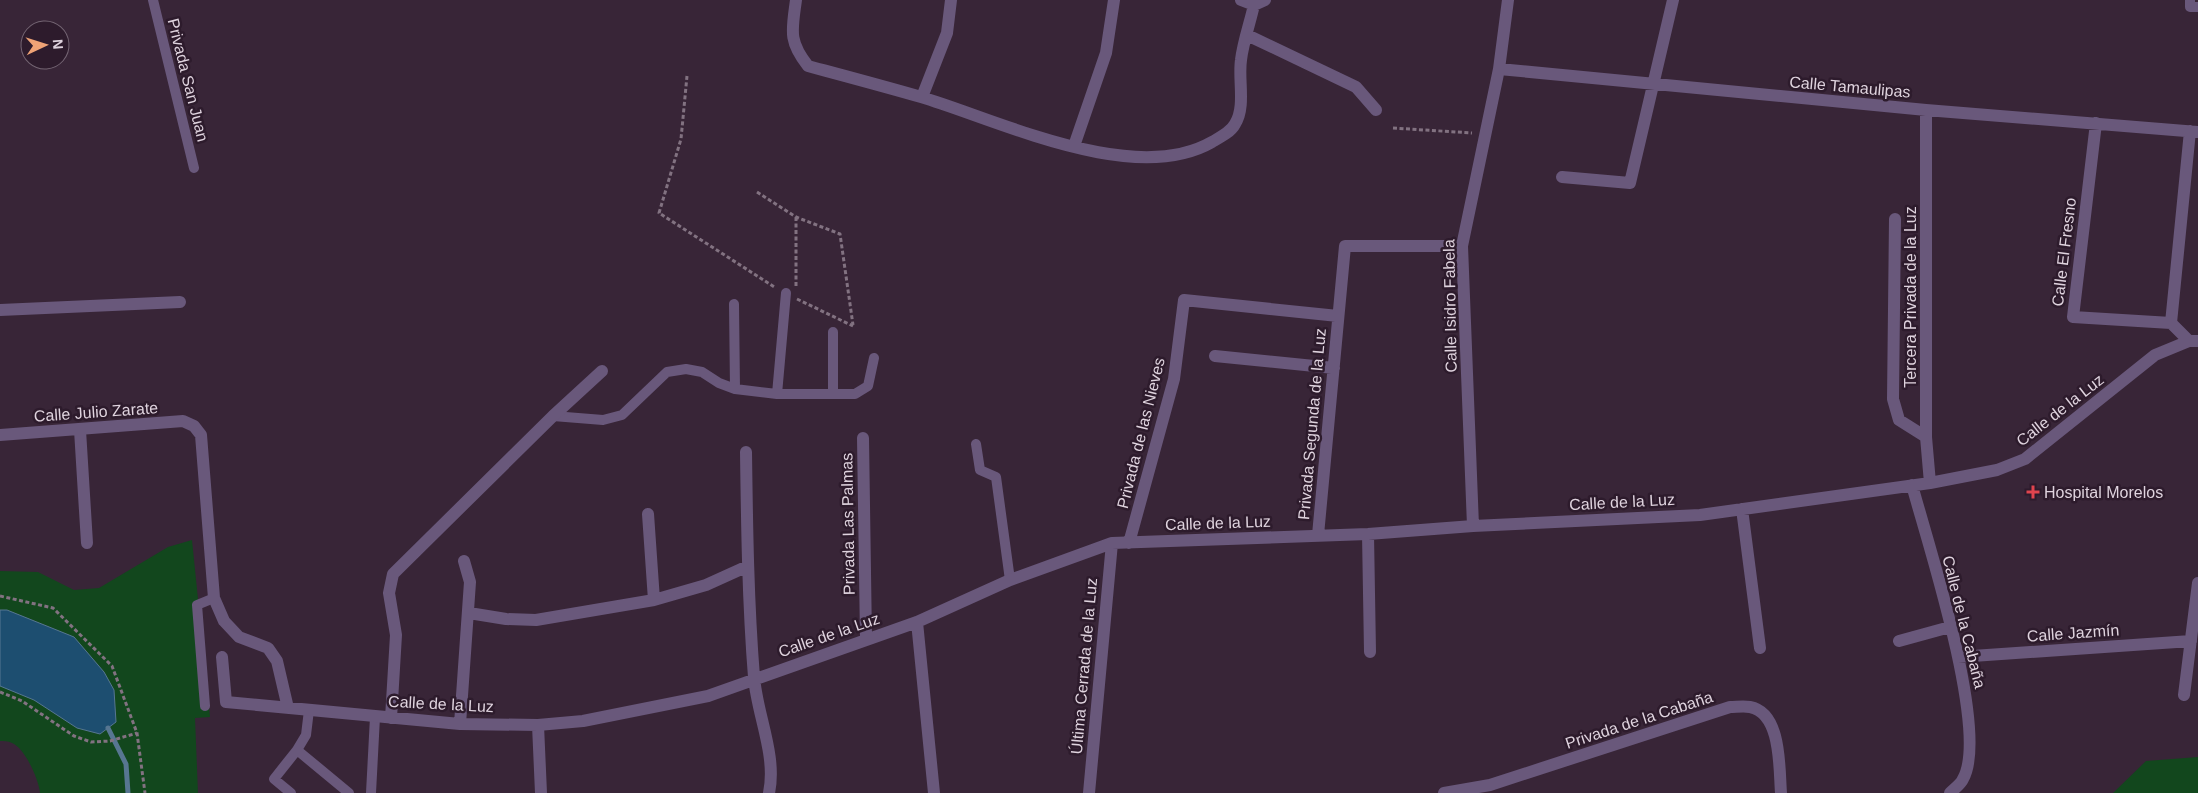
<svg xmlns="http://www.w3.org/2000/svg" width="2198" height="793" viewBox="0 0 2198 793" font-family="Helvetica,sans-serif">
  <rect width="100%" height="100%" fill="#382537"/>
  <!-- green -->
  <path fill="#12471d" d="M192,540L210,717L195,718L198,793H40C39,780 25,748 12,743C8,741 4,741 0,741V571L38,572L74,590L99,588L168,547Z
    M2198,757V793H2113L2146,761Z"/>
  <!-- water -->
  <path fill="#1d4e70" stroke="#577691" d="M0,610H7L74,637L104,672L114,690L116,722L100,734L77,728L34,700L0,686Z"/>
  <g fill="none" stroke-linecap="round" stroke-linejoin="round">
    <!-- stream -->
    <path stroke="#577691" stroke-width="5" d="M108,728L126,764L128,793"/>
    <!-- path -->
    <path stroke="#827281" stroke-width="3" stroke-dasharray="4 2.5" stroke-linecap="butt" d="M687,76L681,139L659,213L776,288
      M1393,128L1472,133
      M757,192L796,217L840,234L853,325
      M796,217V286
      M797,299L853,326
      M0,596L53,608L112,666L137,733L145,793
      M0,692L22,701L74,736L91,742L110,741L137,733"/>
    <!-- service -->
    <path stroke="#69587b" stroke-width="10" d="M153,0L194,168
      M2190,0V7H2198
      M734,304L735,389
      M777,394L786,293
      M833,394V332
      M553,416L603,420L622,415L667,372L686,369L702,372L719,383L735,389L777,394H855L868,386L874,358
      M976,444L980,470L996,477L1010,580
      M205,706L197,605L214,598
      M309,710L306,735L297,750L349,793
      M291,793L274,779L297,750
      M371,793L375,717"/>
    <!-- minor -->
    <path stroke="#69587b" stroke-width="12" d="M796,0C792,30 788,41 808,66C845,76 883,86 921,97C998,120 1134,187 1212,142C1219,138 1231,132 1235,124C1246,107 1238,79 1241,60C1243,42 1250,23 1254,5
      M1241,0L1254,5L1265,0
      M1247,35L1356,87L1376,110
      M1499,69L1926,110L2198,132
      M922,97L947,33L951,0
      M1926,110V437L1930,483
      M2096,123L2073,317L2171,323L2189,341
      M1074,146L1106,53L1114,0
      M1562,177L1630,183L1673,0
      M1895,219L1893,399L1899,420L1926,437
      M0,310L180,302
      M2171,323L2190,131
      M1215,356L1334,368
      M80,430L87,543
      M0,435L183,421L194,426L201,435L214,598L224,621L239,637L268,648L277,661L288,708
      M863,438L866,639
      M746,452C747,527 748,602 754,677C757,715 777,755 769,793
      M1912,485C1927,541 1990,732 1963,779C1961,784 1954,789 1950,793
      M1742,509L1760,648
      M648,514L654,600
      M1473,526L1462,246L1499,69L1508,0
      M1368,534L1370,652
      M1318,535L1345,246H1462
      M1129,543L1174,379L1184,300L1338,316
      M469,613L506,619L536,620L654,600L706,585L748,566
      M917,622L934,793
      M1899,641L1950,627
      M222,657L226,702L460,724L538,725L583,721L708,696L917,622L1010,580L1112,543L1368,534L1473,526L1700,515L1930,483L1997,470L2025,459L2155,355L2189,341H2198
      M1958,657L2191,641
      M2184,695L2198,583
      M391,718L396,635L389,593L393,574L553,416L602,371
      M460,724L470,582L464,561
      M538,725L541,793
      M1089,793L1112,543
      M1444,793L1490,785L1730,707C1736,707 1744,706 1750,707C1782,713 1779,769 1781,793"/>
  </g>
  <!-- markers -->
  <path fill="#e0444e" stroke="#2d1b2c" stroke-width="2" d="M2030.5 484.5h5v5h5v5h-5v5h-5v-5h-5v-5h5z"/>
  <g text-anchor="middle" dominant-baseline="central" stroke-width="5" stroke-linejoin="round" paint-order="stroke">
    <!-- street labels -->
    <g font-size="16" fill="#dfd3de" stroke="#2d1b2c">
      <text transform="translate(188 80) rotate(76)">Privada San Juan</text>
      <text transform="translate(1850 87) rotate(5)">Calle Tamaulipas</text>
      <text transform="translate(2064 252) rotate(-83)">Calle El Fresno</text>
      <text transform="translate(1910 297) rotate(-90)">Tercera Privada de la Luz</text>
      <text transform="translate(1450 306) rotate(-91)">Calle Isidro Fabela</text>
      <text transform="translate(2060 410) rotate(-38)">Calle de la Luz</text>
      <text transform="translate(96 412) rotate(-4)">Calle Julio Zarate</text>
      <text transform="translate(1312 424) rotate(-85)">Privada Segunda de la Luz</text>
      <text transform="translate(1141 433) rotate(-76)">Privada de las Nieves</text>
      <text transform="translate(1622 502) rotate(-3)">Calle de la Luz</text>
      <text transform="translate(1218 523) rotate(-2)">Calle de la Luz</text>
      <text transform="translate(848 524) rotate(-91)">Privada Las Palmas</text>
      <text transform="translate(1964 622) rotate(76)">Calle de la Cabaña</text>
      <text transform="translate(2073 633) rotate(-4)">Calle Jazmín</text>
      <text transform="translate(829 635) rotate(-19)">Calle de la Luz</text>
      <text transform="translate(1084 666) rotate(-85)">Última Cerrada de la Luz</text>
      <text transform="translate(441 704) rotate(3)">Calle de la Luz</text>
      <text transform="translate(1639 720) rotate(-18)">Privada de la Cabaña</text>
    </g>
    <!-- poi labels -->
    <g font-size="16" fill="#dfd3de" stroke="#2d1b2c" text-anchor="start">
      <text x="2044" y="492">Hospital Morelos</text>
    </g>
  </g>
  <!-- north arrow -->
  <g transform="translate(45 45) rotate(86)"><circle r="24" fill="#2d1b2c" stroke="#746573"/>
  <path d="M0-4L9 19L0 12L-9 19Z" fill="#efa376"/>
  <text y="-8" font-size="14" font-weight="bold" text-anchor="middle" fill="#dfd3de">N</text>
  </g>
</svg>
